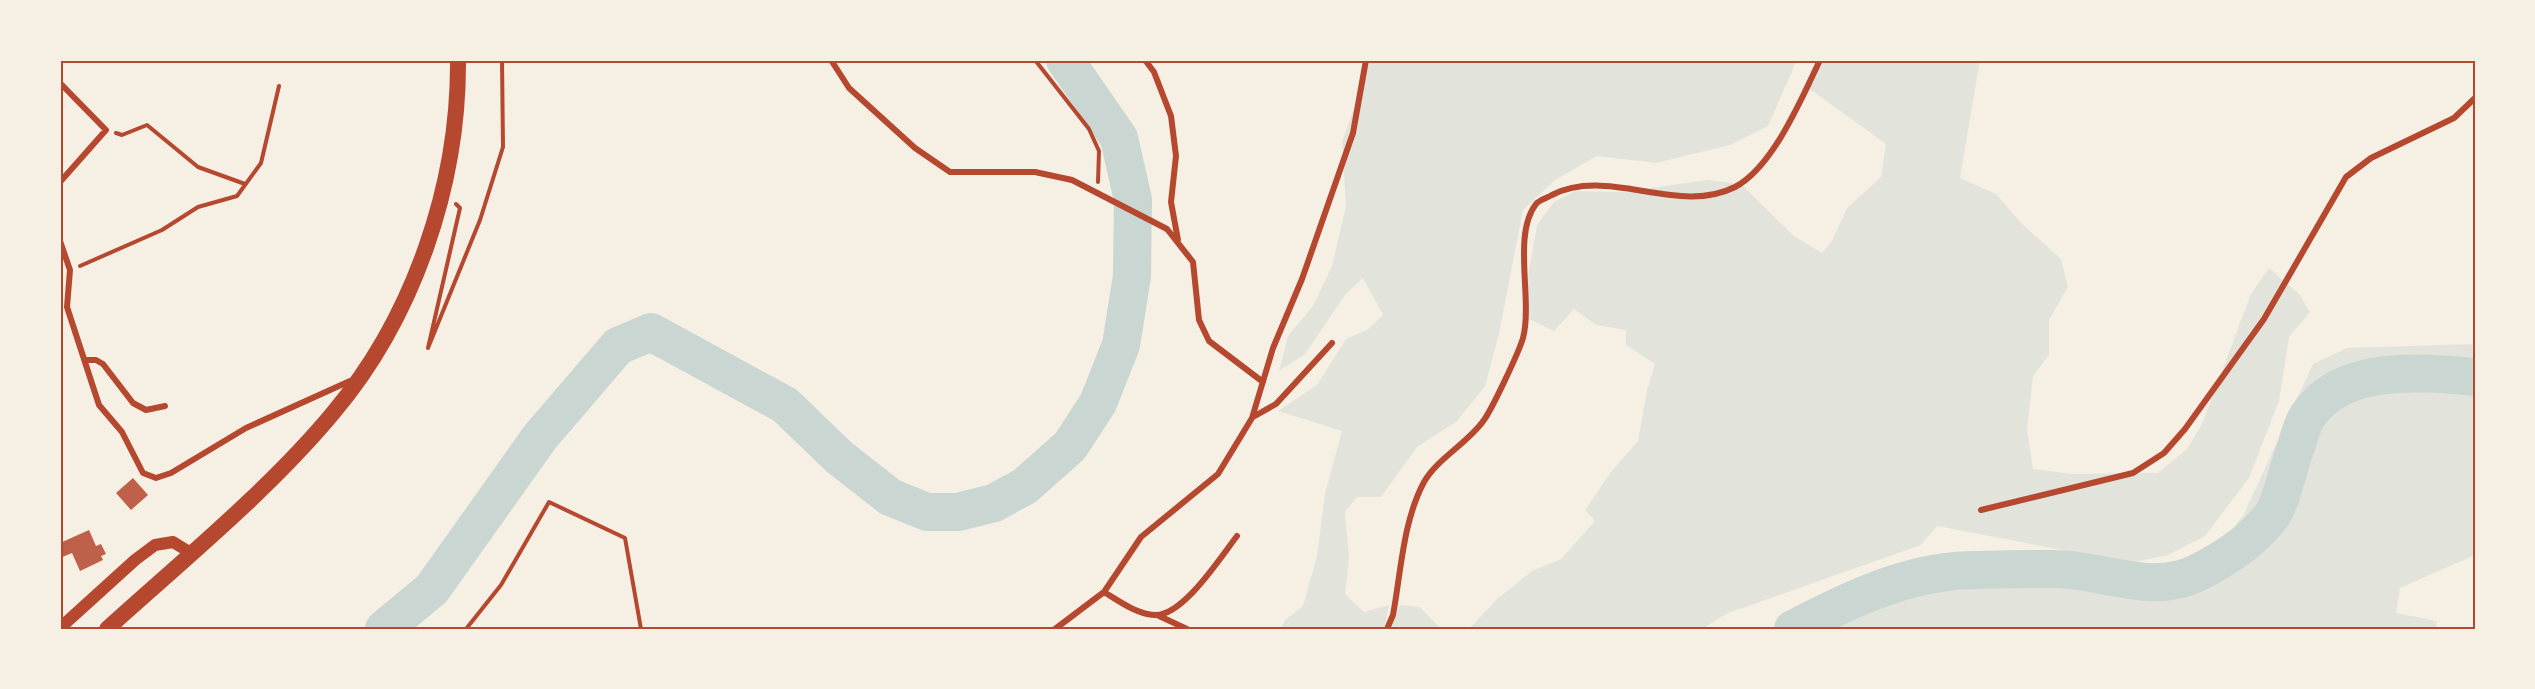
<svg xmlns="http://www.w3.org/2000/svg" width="2535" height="689" viewBox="0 0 2535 689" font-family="Overpass,sans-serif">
  <rect width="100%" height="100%" fill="#f6efe4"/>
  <!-- green -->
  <path fill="#e2e4dc" d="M1365,60H1797L1768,126L1730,145L1656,163L1597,156L1555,180L1523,210L1499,334L1485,386L1457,421L1417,447L1381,497H1357L1345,512L1349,558L1345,594L1364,612L1389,605L1384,629H1281L1285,620L1303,606L1317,556L1325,494L1342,431L1278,411L1317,385L1346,339L1367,330L1383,315L1363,278L1345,295L1305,354L1279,371L1288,336L1313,306L1332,266L1346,206L1342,142L1362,85Z
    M1820,60H1980L1960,178L1996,194L2023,225L2061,259L2068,287L2049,320V355L2033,376L2027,429L2033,469L2073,474L2158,473L2187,449L2202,424L2251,294L2269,268L2299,294L2310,312L2289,337L2279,401L2249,478L2205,536L2168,555L2130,563L1937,526L1921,545L1728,613L1702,629H1469L1496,600L1532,571L1561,559L1595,521L1585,510L1611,472L1638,441L1647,390L1655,364L1626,345V330L1596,325L1574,309L1554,331L1521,315L1537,225L1554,202L1575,191L1623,192L1707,180L1741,184L1794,236L1822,253L1832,241L1847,208L1881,177L1886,144L1807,87Z
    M2475,344V555L2400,588L2396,613L2437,621L2436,629H1808L1843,619L1931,563L1955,556L2153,571L2184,563L2215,550L2243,516L2313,364L2347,348Z
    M1400,605L1420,607L1441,629H1391Z"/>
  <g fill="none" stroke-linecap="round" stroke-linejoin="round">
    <!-- river -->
    <path stroke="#c9d6d2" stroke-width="38" d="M384,629L432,589L540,437L618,346L651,332L785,405L839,457L890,497L927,512H958L994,503L1025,486L1070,446L1098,403L1121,345L1132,276L1133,200L1119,138L1065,60
      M1793,629C1843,603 1898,576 1955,571C1987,569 2022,569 2055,569C2102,569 2151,596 2197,573C2225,559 2254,540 2272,515C2283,499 2288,466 2296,447C2299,437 2302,425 2307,417C2341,364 2421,372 2475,377"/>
  </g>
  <!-- building -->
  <path fill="#bf614a" d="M133,478L148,495L131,510L116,493Z
    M89,530L96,546L101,544L106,554L101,556L103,560L80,571L72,553L60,558V543Z"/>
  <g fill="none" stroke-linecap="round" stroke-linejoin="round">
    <!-- path -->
    <path stroke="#b5482f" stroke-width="4" d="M1035,60L1089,129L1099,151L1098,182
      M116,133L122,135L147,125L198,167L245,184
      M456,204L460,208L428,348L480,220L503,147L502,60
      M80,266L162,230L198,207L237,196L261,163L279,86
      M466,629L501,585L549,502L625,538L641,629"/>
    <!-- minor -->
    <path stroke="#b5482f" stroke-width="6" d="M831,60L849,88L915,148L950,172H1035L1072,180L1167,229L1193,262L1199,320L1209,341L1263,382
      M1145,60L1154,72L1171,116L1176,156L1171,202L1178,240
      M60,83L106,130L60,182
      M60,241L70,270L67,307L99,405L122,432L143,473L156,478L171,473L246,428L350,381
      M85,360H96L103,364L133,403L146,410L165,406
      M1253,417L1276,404L1332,343
      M1981,510L2133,473L2164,453L2185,429L2264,319L2346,177L2371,158L2454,118L2475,98
      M1104,592C1119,601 1136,614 1155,615C1183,616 1220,558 1237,536
      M1157,615L1187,629
      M1055,629L1104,592L1141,537L1218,474L1252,418L1273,348L1302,279L1353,133L1366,60
      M1387,629L1393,615C1401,572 1403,521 1424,482C1438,458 1468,443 1484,420C1492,409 1519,352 1523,338C1533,300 1512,235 1536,204C1539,200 1547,198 1552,195C1608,166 1678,216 1735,187C1773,167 1802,98 1820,60"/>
    <!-- secondary -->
    <path stroke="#b5482f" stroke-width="12" d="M60,628L135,560L155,545L173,542L191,553"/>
    <!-- trunk -->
    <path stroke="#b5482f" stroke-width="16" d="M107,629C182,561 269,490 333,413C414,317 459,184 458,60"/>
  </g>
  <!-- border -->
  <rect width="2535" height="689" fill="none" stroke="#f6efe4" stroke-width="123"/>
  <rect x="62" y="62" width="2412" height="566" fill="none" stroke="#b5482f" stroke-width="2"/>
</svg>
